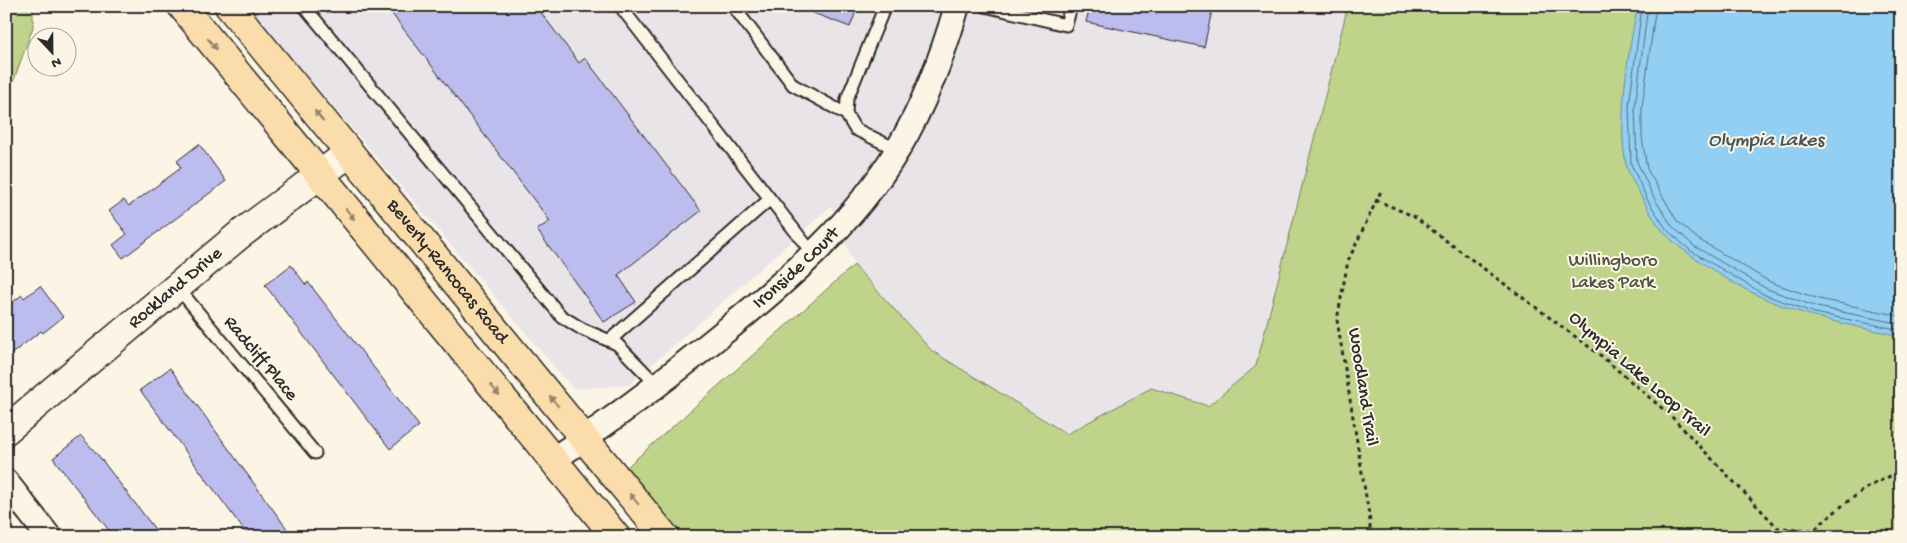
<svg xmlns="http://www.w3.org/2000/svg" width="1907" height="543" viewBox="0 0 1907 543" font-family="'Gochi Hand',sans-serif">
  <rect width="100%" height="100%" fill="#fcf5e5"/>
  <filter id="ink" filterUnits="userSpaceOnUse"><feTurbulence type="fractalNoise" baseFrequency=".02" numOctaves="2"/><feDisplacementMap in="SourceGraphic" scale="10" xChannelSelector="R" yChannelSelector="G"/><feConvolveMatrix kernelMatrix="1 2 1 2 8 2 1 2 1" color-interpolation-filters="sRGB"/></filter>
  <g filter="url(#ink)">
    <!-- built -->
    <path fill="#e9e4e8" d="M248,6H1348L1256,366L1207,406L1151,388L1067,434L932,351L854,265L831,206L629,385L573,389Z"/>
    <!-- green -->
    <path fill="#bfd48a" stroke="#75805a" d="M6,6H33V27L6,102Z
      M1348,6H1901V537H683L627,467L854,265L932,351L1067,434L1151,388L1208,406L1256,366Z"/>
    <!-- water -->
    <path fill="#92cff2" stroke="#698da2" d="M1638,6H1901V336C1830,321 1777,312 1716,272C1675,245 1661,237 1639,192C1634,183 1628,174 1626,164C1617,123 1628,48 1638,6Z"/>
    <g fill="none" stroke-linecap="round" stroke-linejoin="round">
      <!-- shore -->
      <path stroke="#546d7b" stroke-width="1" d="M1642,6L1629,106L1631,164L1648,201L1667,230L1691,251L1765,295L1815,313L1901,330
        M1648,6L1635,107L1637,162L1654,198L1672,226L1694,246L1767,289L1817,307L1901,324
        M1656,6L1642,107V137L1647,169L1677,221L1698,239L1770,282L1819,299L1901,316"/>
    </g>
    <!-- building -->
    <path fill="#bdbcee" stroke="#2b2b2b" d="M386,6H536L579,63L585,58L701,211L618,275L636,302L604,322L537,230L550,221Z
      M800,6H858L850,27L800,8Z
      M1090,6H1213L1204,47L1086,22Z
      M199,144L226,181L123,258L113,245L127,234L109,211L124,200L129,206L181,168L177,161Z
      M291,265L306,285L308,282L419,426L390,449L265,285Z
      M40,286L63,317L43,333L41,331L6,358V307L22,295L24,298Z
      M170,368L220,437L293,537H249L140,390Z
      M81,436L98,455L161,537H114L53,458Z"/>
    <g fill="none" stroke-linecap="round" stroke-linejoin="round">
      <!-- service casing -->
      <g stroke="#2b2b2b" stroke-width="15">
        <path id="service" d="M304,6L561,316L582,329L617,344L658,386
          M620,6L813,254
          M733,6L793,85L846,114
          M885,6L847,99L846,114L855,129L898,150
          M985,6L1066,25L1071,6
          M178,288L315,453
          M610,340L770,199"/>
      </g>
      <!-- minor casing -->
      <g stroke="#2b2b2b" stroke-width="28">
        <g id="minor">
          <path id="s1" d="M552,460C612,421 669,377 724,332C789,279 855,222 898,149C924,105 943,55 957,6"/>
          <path d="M6,482L49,537"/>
        </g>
      </g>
      <!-- tertiary casing -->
      <g stroke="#2b2b2b" stroke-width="31">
        <g id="tertiary">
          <path id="s2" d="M6,430L238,236L349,153"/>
        </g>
      </g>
      <!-- primary casing -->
      <g stroke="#2b2b2b" stroke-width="31">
        <g id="primary">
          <path d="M182,6L616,537"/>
          <path id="s3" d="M229,6L665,537"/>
        </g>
      </g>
      <!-- path -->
      <path stroke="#2b2b2b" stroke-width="3" stroke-dasharray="4 4" stroke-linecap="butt" d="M1376,200L1413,216L1600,355L1670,415L1778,528L1814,530C1841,506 1866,484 1901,472
        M1370,537V521L1337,320L1348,261L1382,189"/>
      <!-- service -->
      <use href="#service" stroke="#fcf5e5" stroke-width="11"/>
      <!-- minor -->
      <use href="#minor" stroke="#fcf5e5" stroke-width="24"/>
      <!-- tertiary -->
      <use href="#tertiary" stroke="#fcf5e5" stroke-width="28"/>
      <!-- primary -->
      <use href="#primary" stroke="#faddab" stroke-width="28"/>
    </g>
    <!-- one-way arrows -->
    <defs><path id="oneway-solid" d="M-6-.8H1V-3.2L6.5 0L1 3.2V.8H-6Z" transform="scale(1.25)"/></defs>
    <g fill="#92846b">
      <use href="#oneway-solid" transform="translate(212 44) rotate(51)"/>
      <use href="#oneway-solid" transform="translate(319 116) rotate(-129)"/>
      <use href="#oneway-solid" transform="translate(350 214) rotate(52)"/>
      <use href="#oneway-solid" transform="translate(495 390) rotate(50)"/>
      <use href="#oneway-solid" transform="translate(554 401) rotate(-129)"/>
      <use href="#oneway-solid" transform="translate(634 499) rotate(-130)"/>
    </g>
  </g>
  <g text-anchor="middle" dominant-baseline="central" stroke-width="4" stroke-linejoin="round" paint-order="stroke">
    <!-- park labels -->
    <g font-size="19" fill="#505543" stroke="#fcf5e5">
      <text x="1613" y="261">Willingboro<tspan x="1613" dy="22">Lakes Park</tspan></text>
    </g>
    <!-- street labels -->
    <g font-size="19" fill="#2b2b2b" stroke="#fcf5e5">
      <text stroke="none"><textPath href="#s1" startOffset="311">Ironside Court</textPath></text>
      <text stroke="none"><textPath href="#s3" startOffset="344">Beverly-Rancocas Road</textPath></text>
      <text stroke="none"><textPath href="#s2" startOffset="221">Rockland Drive</textPath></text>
      <text transform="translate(260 359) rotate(50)">Radcliff Place</text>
      <text transform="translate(1639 375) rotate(41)">Olympia Lake Loop Trail</text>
      <text transform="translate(1362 387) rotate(81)">Woodland Trail</text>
    </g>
    <!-- water labels -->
    <g font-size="20" font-style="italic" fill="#45545d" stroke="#fcf5e5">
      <text x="1766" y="141">Olympia Lakes</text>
    </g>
  </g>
  <!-- margin -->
  <rect width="1907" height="543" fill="none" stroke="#fcf5e5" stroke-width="25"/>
  <rect x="12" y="12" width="1882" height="518" fill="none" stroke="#2b2b2b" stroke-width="2" filter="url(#ink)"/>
  <!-- north arrow -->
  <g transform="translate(52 52) rotate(158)"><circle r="24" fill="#fcf5e5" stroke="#a8a49b"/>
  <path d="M0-4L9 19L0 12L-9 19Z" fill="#2b2b2b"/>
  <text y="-8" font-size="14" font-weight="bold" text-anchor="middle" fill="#2b2b2b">N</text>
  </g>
</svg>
